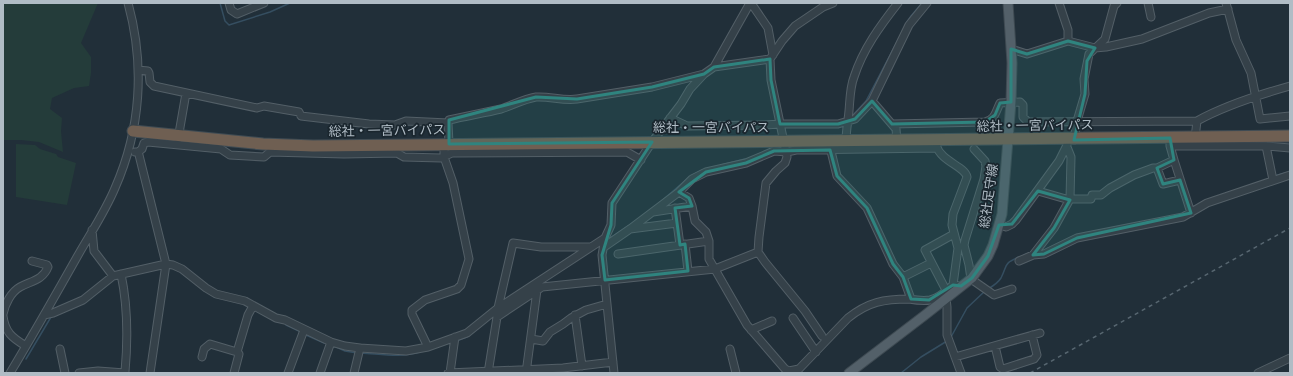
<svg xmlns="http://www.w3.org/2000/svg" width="1293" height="376" viewBox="0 0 1293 376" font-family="'Varela Round','Noto Sans JP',sans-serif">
  <rect width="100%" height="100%" fill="#212f39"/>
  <!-- green -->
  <path fill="#243c3a" d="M3,3H98L81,43L91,57V73L89,86L74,88L52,98L50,109L62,118L61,131L63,152L39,142L21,140H3Z
    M16,144L35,145L40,149L56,154L58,157L76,163L67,205L16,197Z"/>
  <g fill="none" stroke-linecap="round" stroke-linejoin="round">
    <!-- stream -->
    <path stroke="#354e60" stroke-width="1.5" d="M220,3L225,21L229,25L270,12L290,3
      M907,22L911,16L922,3
      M852,116L866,101L899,38
      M721,165L745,159
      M691,176L702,170
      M1274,176L1285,173
      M658,204L687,179
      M607,240L631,224
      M1024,255L1032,252
      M988,289C993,286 998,283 1001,278C1008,264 1003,264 1019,257
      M286,325L301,332
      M306,335L324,343
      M951,337L967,308L985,291
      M456,341L467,337L483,324
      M334,346L345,351L357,353
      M361,353C381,354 401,358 420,352
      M26,359L51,317L53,316
      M901,373L921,357L947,341"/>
    <!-- minor casing -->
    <g stroke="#535f67" stroke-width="9">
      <path id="minor" d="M229,3L231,10L237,14L264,3
        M751,3L768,28L773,55
        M1059,3L1068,30V41
        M1148,3L1151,17
        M1226,3L1236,40L1251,73L1260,119L1290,116
        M1011,49L1027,54L1068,41L1095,48L1106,47L1142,39L1209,13L1228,9
        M714,67L750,3
        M138,70L148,71L149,73L150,82L154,86L257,108L264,106L299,112L301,116L369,124L395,125L406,121L448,123L449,120C466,116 484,113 501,109C513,105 524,99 536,97C550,96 563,101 577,99L652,87L704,74
        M872,101L896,129L897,141
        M670,118L687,126L765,125L780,124H838L855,119L872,101L909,25L927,3
        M448,123L449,144
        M892,124L985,122C995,120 996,111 1000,103L1020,102L1023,105V117L1028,122L1197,121
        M1195,138L1197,121C1226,105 1258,95 1290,86
        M178,139L186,93
        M1074,140L1077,121L1085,94L1084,79L1089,54L1105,39L1114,6L1117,3
        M846,142C846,130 848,122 849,111C850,100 850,87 854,77C863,49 880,26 898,3
        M936,145C941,162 965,166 967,177L953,214L952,225L958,248L953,285
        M1170,146H1266L1290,148
        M1266,146L1273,180
        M830,147L837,176L867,208L893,264L903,277L911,299
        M974,149L985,161L986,166L984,179L965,240L964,245L969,265L971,279L994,295L1012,289
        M135,152H138L139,155L166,264L150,373
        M138,152L142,149L144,143L148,142L221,149L230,155L264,157L270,152L344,154L397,153L404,157L441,158L452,153L627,152L641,160
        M1174,160L1191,213
        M1157,168L1163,184L1180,180
        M1038,191L1066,199H1091L1092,195H1101L1110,188L1134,175L1153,168H1157L1174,160L1170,146V138
        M679,192L689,198L692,206L695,221L706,232L709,241V259L747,325L785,369L789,371L799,369L848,318C868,302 884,299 909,299C915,300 924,301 930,300C940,298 946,291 953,285L961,286
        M675,208L680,245
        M653,212L692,206
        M999,225L1006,227L1012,224L1016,220L1059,161L1067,145
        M630,229L677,223
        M92,230L94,251L113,276
        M685,244L688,271
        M604,247L630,229L679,192L692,179L706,172L746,163L774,151L787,152L796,150L937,148
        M618,254L709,241
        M1033,255L1054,228L1070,199L1071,157L1067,147
        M1019,261L1033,255L1044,254L1077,238L1183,217L1207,203L1290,175
        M121,274C128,307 128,339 125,372
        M903,277L931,263
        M948,294L925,250L954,234
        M946,298L947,307V335L961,373
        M498,308L513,243L541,247H590
        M3,314C5,304 11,292 20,287C31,281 43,280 48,267L47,265L32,261
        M44,315L53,313L83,300L113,276L166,264L173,265L182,269L206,288L216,294L245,301L276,318L285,320L331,342L345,346L360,348L406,351L428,347L467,333L498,308L605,238
        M575,315L582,366
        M3,316C5,332 12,338 26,346
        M497,317L542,287L715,269L758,252
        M793,318L816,352
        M751,330L772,321
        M822,336L805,311L765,262L758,252L759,237L766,183L776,171L785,163L787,157L771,80L770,59L782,41L795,26L823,7L833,3
        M531,339L543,341L550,332L563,324L571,318L586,310L607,304
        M995,346L1000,367L1003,369L1034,359L1037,355L1032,335
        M428,347L412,314V310L425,300L457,289L461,285L469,259L453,183L444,157V144
        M60,349L65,373
        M730,349L736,373
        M202,357L204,349L210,344L237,352
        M955,357L1040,333
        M10,373C33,335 55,296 77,257C90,234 105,212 115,188C141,129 145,65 128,3
        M79,373L98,371L125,373
        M234,373L239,354L237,352L248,315L253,306
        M288,373L304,330
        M320,373L331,342
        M354,373L360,348
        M448,373L563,368L613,362
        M450,373L455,337
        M488,373L497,317L496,312
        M526,373L537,290
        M614,373L602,255L605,238L611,225L612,203L652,142L681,104L690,89L704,74L714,67L770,59
        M1258,373L1290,358"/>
    </g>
    <!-- major casing -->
    <g stroke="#3e4a52" stroke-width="11">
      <path id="major" d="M849,373L925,315L972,278L988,256L993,245L1002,214L1011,102L1012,63L1008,3"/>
    </g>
    <!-- highway casing -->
    <g stroke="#404c54" stroke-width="13">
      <path id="highway" d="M133,131L263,144L313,146C638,143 964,142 1290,136"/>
    </g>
    <!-- minor -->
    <use href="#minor" stroke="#354149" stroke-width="7"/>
    <!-- major -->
    <use href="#major" stroke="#536069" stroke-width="9"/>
    <!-- highway -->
    <use href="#highway" stroke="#6f5f52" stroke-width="11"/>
    <!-- rail -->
    <path stroke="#576670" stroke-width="1.5" stroke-dasharray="4 4" stroke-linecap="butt" d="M1030,373L1290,228"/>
  </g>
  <!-- marked area -->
  <path fill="#2f847f" fill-opacity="0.2" stroke="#2f847f" stroke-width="3" stroke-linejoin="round" d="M1068,41L1095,48L1087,61L1085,94L1074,140L1170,138L1174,160L1157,168L1163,184L1180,180L1191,213L1077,238L1044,254L1033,255L1054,228L1070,200L1038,191L1012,224L999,225L988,256L972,278L961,286L953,285L929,300L911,299L903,277L893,264L867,208L837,176L830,150L774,151L746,163L706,172L679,192L689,198L692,206L675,208L680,245L685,244L688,271L605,280L602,255L611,225L612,203L652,142L449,144V120L536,97L577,99L652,87L704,74L714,67L770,59L771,80L780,124H838L855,119L872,101L892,124L985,122L995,115L1000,103L1011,102V49L1027,54Z"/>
  <g text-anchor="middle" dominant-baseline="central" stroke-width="3.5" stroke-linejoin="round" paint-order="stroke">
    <!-- street labels -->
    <g font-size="13" fill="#b0bcc5" stroke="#1a262e">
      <text transform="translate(1035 126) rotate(-1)">総社・一宮バイパス</text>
      <text x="711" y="128">総社・一宮バイパス</text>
      <text transform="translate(387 131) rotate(-1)">総社・一宮バイパス</text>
      <text transform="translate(989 196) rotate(-82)">総社足守線</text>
    </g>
  </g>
  <!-- border -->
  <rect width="1293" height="376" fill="none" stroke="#b0bcc5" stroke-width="8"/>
</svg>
